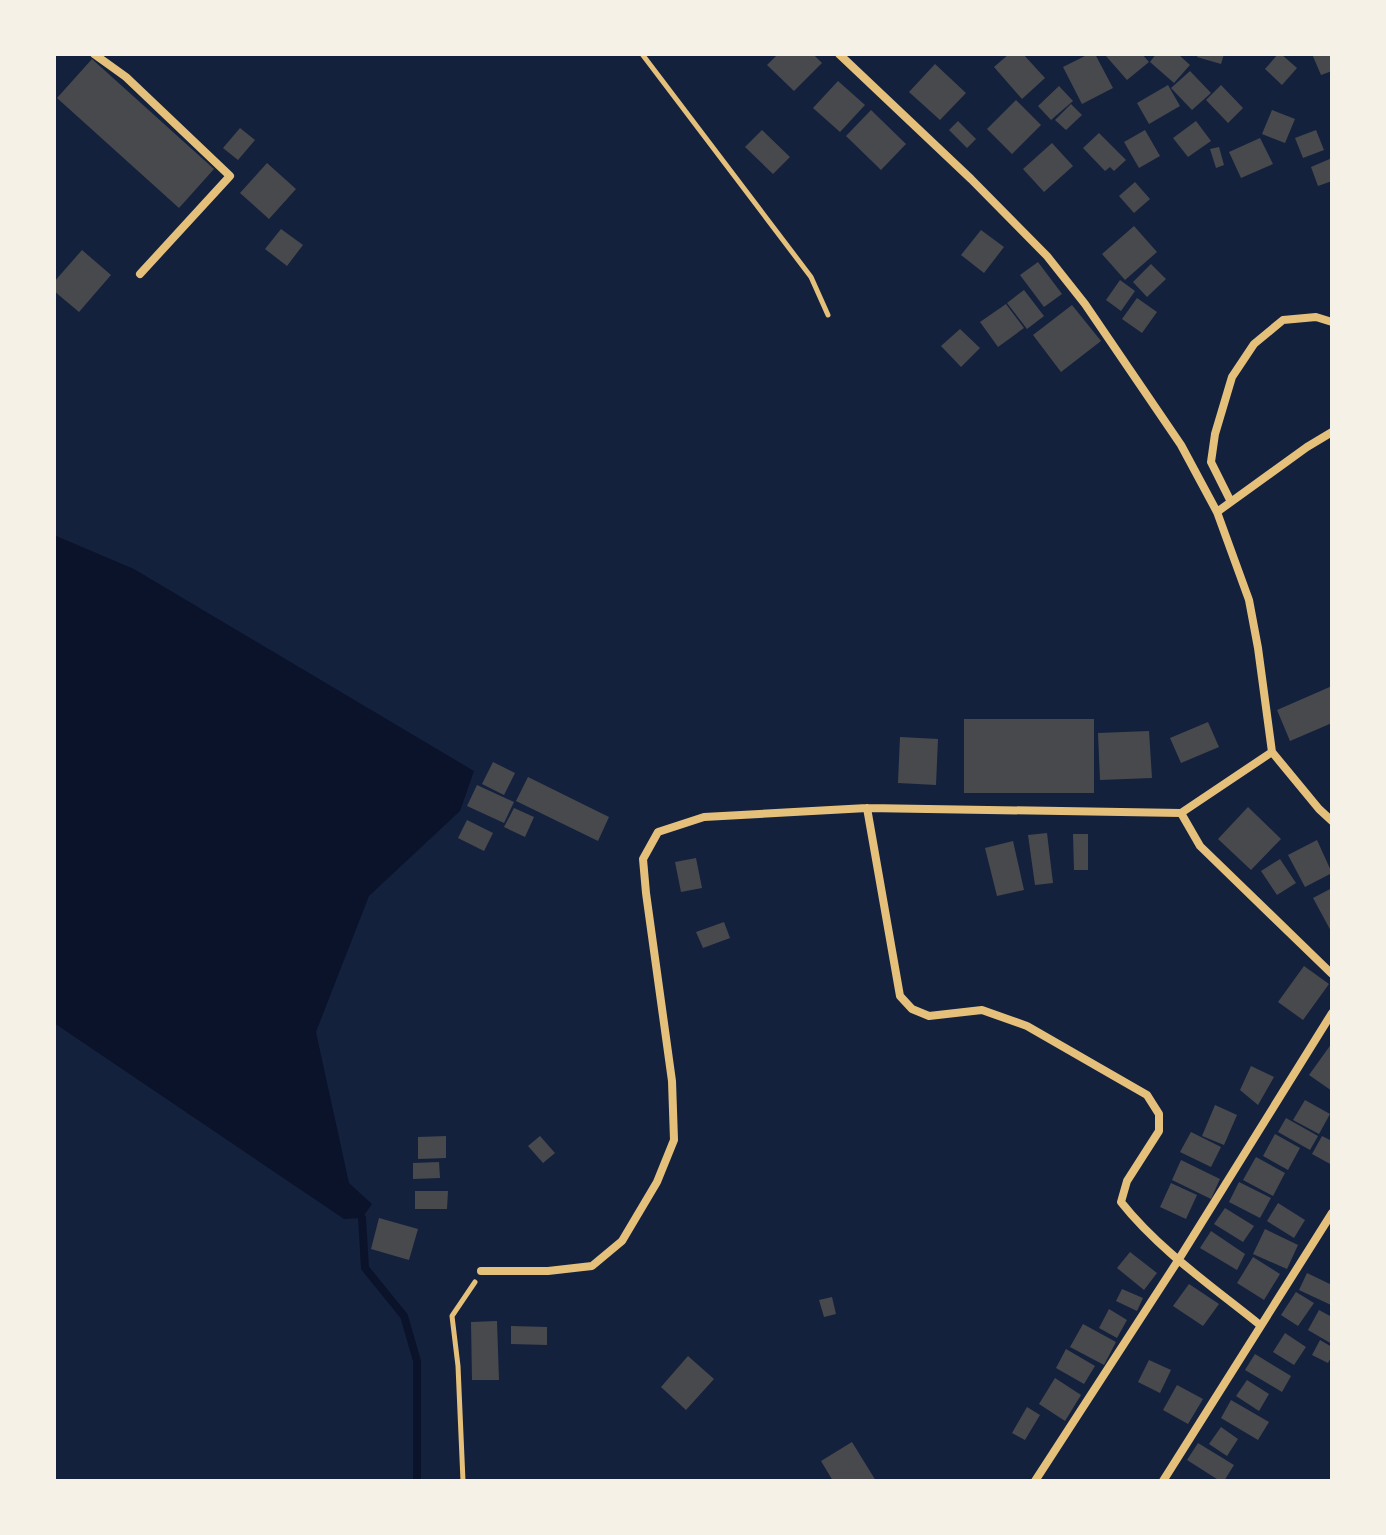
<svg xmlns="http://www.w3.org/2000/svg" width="1386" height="1535" viewBox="0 0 1386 1535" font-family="Overpass,sans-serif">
  <rect width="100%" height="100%" fill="#14213d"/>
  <!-- water -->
  <path fill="#0b132b" d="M54,535L134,569L474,771L460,811L369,896L316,1032L349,1183L372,1204L362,1218L344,1219L54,1023Z"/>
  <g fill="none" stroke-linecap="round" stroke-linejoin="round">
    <!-- stream -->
    <path stroke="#0b132b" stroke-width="8" d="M362,1218L365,1268L404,1316L417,1361V1481"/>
  </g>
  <!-- building -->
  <path fill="#48494c" d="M778,54H813L822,63L794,91L767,65Z
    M1009,54H1023L1045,78L1022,99L994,67Z
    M1089,54H1095L1113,88L1082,104L1063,67Z
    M1108,54H1142L1149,62L1127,80L1106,56Z
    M1156,54H1178L1190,65L1174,83L1150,62Z
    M1198,54H1224L1221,64L1197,57Z
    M1278,54H1281L1297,68L1282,85L1265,69Z
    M1312,54H1332V71L1321,75Z
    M92,59L214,169L179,208L57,98Z
    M935,64L966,93L940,120L909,92Z
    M1190,71L1211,93L1192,110L1171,88Z
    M838,81L865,105L840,132L813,108Z
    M1168,85L1180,106L1149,124L1137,103Z
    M1221,85L1243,108L1228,123L1206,100Z
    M1059,86L1073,101L1051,120L1038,106Z
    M1016,100L1041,125L1012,154L987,129Z
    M1071,104L1082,115L1066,130L1055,120Z
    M871,110L906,144L881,170L846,136Z
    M1272,110L1295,119L1285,143L1262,134Z
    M958,121L976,139L967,148L949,130Z
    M1196,121L1211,141L1188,157L1173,138Z
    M240,128L255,140L238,160L223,148Z
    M762,130L790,157L773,174L745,147Z
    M1145,130L1160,156L1139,168L1124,142Z
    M1316,130L1324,150L1303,158L1295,138Z
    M1099,133L1126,160L1114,171L1110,167L1105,171L1083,148Z
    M1260,138L1273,164L1241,178L1229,152Z
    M1052,143L1073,166L1044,192L1023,169Z
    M1219,147L1224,165L1216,168L1210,149Z
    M1332,158V181L1318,186L1311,167Z
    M267,163L296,189L269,219L240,193Z
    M1135,182L1150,199L1134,213L1119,196Z
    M1134,226L1157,252L1125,280L1102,254Z
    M281,229L303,245L287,266L265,249Z
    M981,230L1004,247L984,273L961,255Z
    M82,250L111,275L79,312L54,291V282Z
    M1038,262L1062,294L1044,307L1020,275Z
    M1151,264L1166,279L1147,297L1133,282Z
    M1120,280L1135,291L1121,311L1106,300Z
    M1024,290L1044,316L1027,329L1007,303Z
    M1137,298L1157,312L1142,333L1122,319Z
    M1006,304L1024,328L998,347L980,322Z
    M1072,305L1101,341L1061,372L1033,335Z
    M960,329L980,348L961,367L941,346Z
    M1332,686V723L1290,741L1277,710Z
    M964,719H1094V793H964Z
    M1208,722L1219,747L1181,763L1170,738Z
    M1149,731L1152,778L1100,780L1098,733Z
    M900,737L938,739L936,785L898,783Z
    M493,762L515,773L504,795L482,784Z
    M528,777L609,817L598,841L516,801Z
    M477,785L514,802L504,823L467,806Z
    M1248,807L1281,839L1251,870L1218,839Z
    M514,808L534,817L525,837L504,827Z
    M467,820L493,833L484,851L458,838Z
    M1047,833L1053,883L1035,885L1028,835Z
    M1073,834H1088V870H1074Z
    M1317,840L1332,873L1305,887L1288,855Z
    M1013,841L1024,890L997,896L985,848Z
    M696,858L702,888L681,892L675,862Z
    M1280,859L1296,883L1277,895L1261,871Z
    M1332,888V933L1313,898Z
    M724,922L730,938L703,948L696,932Z
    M1304,966L1329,984L1303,1020L1278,1002Z
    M1332,1043V1091L1309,1075Z
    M1251,1066L1274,1077L1258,1105L1240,1090Z
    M1305,1100L1330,1114L1319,1134L1293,1120Z
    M1215,1105L1237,1115L1224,1145L1202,1136Z
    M1286,1118L1318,1136L1310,1150L1278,1132Z
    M1191,1132L1221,1147L1211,1167L1180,1152Z
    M1275,1134L1300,1148L1288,1170L1263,1156Z
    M446,1136V1158L418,1159V1137Z
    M540,1136L555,1153L543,1163L528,1146Z
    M1322,1136L1332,1141V1165L1312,1154Z
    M1256,1157L1285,1173L1273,1196L1243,1180Z
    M1181,1160L1220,1179L1211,1199L1172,1180Z
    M439,1162L440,1178L413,1179V1163Z
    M1239,1182L1271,1198L1260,1218L1229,1202Z
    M1171,1183L1197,1195L1186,1219L1160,1207Z
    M415,1191H448L447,1209H415Z
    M1278,1203L1305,1220L1294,1238L1267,1221Z
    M1225,1208L1254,1226L1243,1242L1214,1224Z
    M379,1218L418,1229L409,1260L371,1249Z
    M1265,1229L1298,1245L1287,1269L1253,1254Z
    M1211,1231L1245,1254L1237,1270L1200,1248Z
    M1130,1252L1157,1273L1144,1290L1117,1268Z
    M1253,1257L1280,1274L1264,1300L1237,1283Z
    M1307,1273L1332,1285L1331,1305L1299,1290Z
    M1189,1284L1219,1304L1203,1326L1173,1306Z
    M1122,1289L1143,1298L1137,1311L1116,1301Z
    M1296,1292L1314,1303L1298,1326L1281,1315Z
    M832,1297L836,1314L824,1317L819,1300Z
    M1109,1309L1127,1320L1117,1338L1099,1328Z
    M1319,1310L1332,1317V1344L1308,1330Z
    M497,1321L499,1380H472L471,1322Z
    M1083,1324L1116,1342L1104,1365L1070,1347Z
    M511,1326L547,1327V1345L511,1344Z
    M1285,1333L1306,1347L1294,1365L1273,1352Z
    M1320,1340L1332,1347V1356L1328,1363L1312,1355Z
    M1066,1349L1095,1366L1084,1384L1056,1368Z
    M1255,1354L1291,1376L1282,1392L1245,1370Z
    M688,1356L714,1379L686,1410L661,1387Z
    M1149,1360L1171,1370L1160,1393L1138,1382Z
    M1055,1378L1081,1395L1065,1421L1039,1404Z
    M1247,1380L1269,1394L1259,1411L1236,1396Z
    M1177,1385L1203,1399L1188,1424L1163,1410Z
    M1231,1400L1269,1422L1258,1440L1221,1418Z
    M1027,1407L1040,1415L1025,1440L1012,1433Z
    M1221,1427L1238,1439L1227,1456L1209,1444Z
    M852,1442L876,1481H833L821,1461Z
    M1198,1443L1234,1465L1224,1481H1220L1187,1460Z"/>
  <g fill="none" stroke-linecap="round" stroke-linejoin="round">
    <!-- path -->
    <path stroke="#e5c07b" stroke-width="5" d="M642,54L811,277L828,315
      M463,1481L458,1366L452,1316L475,1282"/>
    <!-- minor -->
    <path stroke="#e5c07b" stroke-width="8" d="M94,54L126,77L230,176L140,274
      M839,54L971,179L1047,256L1085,304L1181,445L1217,512L1249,600L1258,648L1272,752L1319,809L1332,821
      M1231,502L1211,462L1215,434L1232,377L1254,344L1283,320L1316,317L1332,322
      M1217,512L1307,447L1332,432
      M867,808L900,996L912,1009L929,1016L982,1010L1027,1026L1147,1095L1159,1114V1131L1127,1181L1121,1202C1159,1250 1213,1287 1260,1325
      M1181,813L1200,846L1332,974
      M481,1271H548L592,1266L622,1241L657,1182L674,1140L672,1081L646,893L643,859L658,832L704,817L867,808L1181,813L1272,752
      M1035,1481L1179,1259L1332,1013
      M1163,1481L1332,1213"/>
  </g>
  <!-- border -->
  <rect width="1386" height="1535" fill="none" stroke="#f6f1e7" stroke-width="112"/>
</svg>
